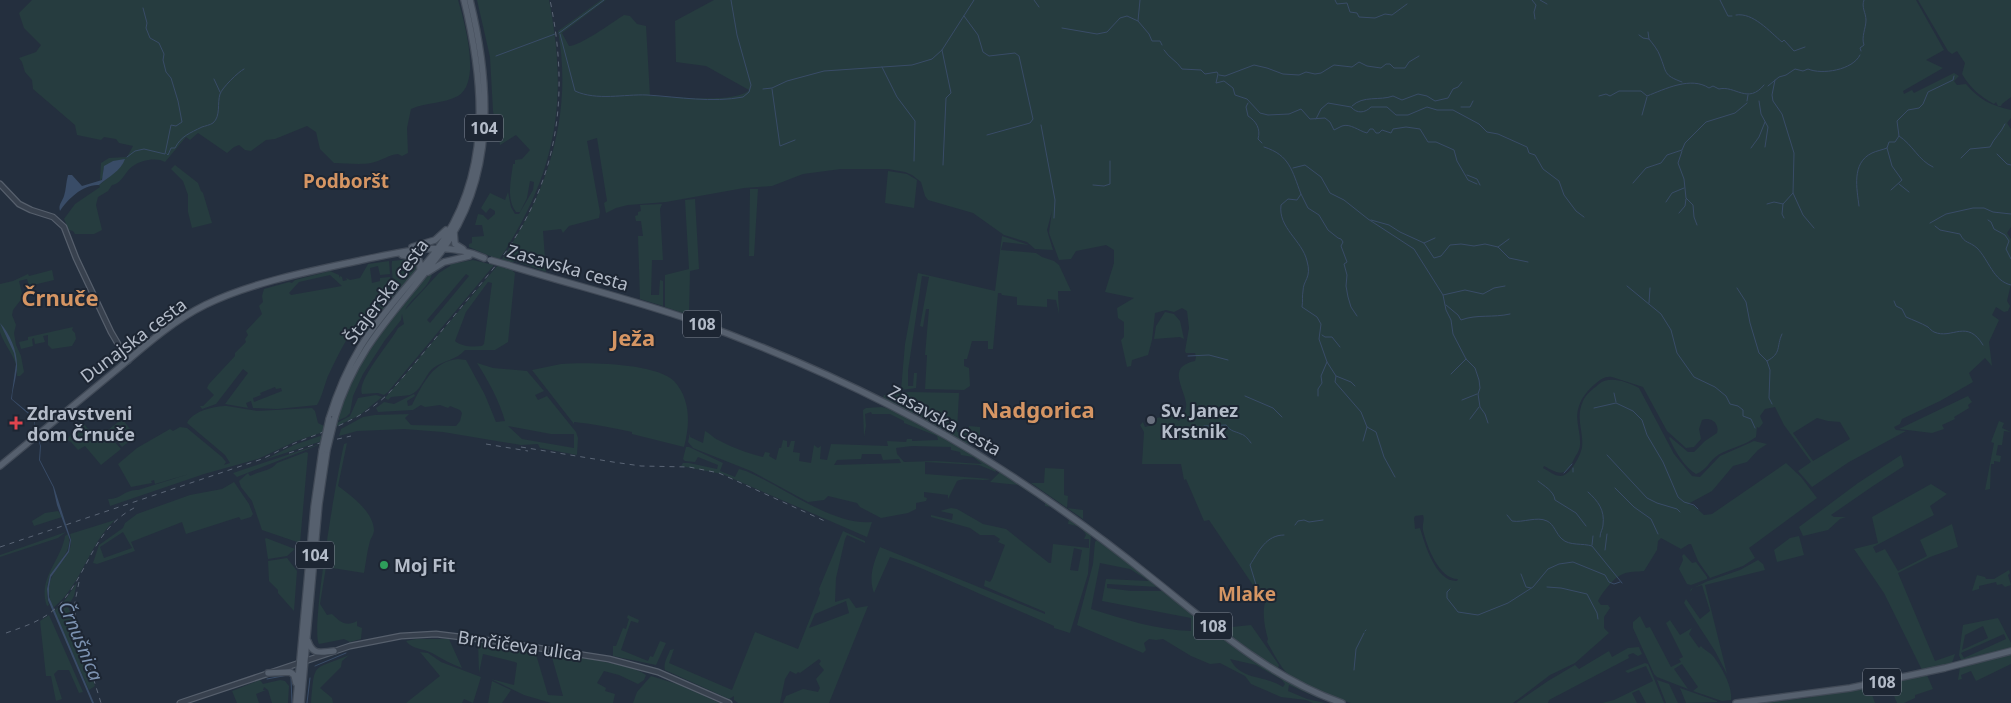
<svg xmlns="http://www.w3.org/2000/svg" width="2011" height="703" viewBox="0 0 2011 703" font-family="'Noto Sans',sans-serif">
  <rect width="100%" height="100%" fill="#242f3e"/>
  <!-- green -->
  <path fill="#263c3f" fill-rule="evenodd" d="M32,0H458C464,20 482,82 458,96C443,104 426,102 411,109L407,128L408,153L402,156L398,154C388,155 381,161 371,163C360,165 345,163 334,163L320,149L316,132L307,126L275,139L266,140L251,151L245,150L239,145L234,147L227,153L198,133L190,140L186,137L165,162C157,157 141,160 133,166C125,171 122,184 112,185L108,191L98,197L96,205L102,230L94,234H75L73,231L69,230L64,219L75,204L100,187L99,185L116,171L118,161H113L103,169V177L100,181L101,163L109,158L127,157L133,146L119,143L116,139L104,137L101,140L77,135L75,125L33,89L32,80L25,72L22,62L19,58L36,52L41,45L24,28L19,13Z
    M477,0H549C569,101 556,174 499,260L469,247V244L472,243V237L484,236L482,225H475L478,214L483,215L488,220L495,214V211L490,208L486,213L481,208L490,193L505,200L508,192L511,207L515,214H519L533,190L534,182L530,181L527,198L520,212H516C506,199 511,180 513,164H515V160L522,159L530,150L516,135L500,145L493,111L490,57Z
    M601,0H606L562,33L569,46C580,46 613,22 624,15L630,16L637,24L646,26L650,96C671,96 736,104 749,90L706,66L676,62L675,21L714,0H1916L1944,50L1926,60L1943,68L1903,91L1904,94L1912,90L1914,93L1954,73L1959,76L1954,81L1957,85L1966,84C1978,99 1992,106 2011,110V118L2007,123L2011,129V227L2007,233L2011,239V284L2007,301L2010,306L2008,311L2004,312L1996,307L1992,315L1999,320L1989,342L1992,366L1985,358L1969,373L1973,382L1940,401L1902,419L1900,424L1894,427L1896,430L1906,431L1849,462L1812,487L1798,471L1811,462L1784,425L1775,407L1765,409L1760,416L1763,423L1759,428L1757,427L1756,437C1744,446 1730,448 1718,455C1709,461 1706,471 1696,474C1684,467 1675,451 1669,438L1670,437L1688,452H1694L1705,441L1717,433C1720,424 1711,416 1702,420L1699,429L1701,439L1694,447L1686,448L1667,431L1643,387L1612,377C1605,376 1601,379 1595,384C1588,390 1582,397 1579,406C1574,420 1581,431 1580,445C1580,450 1576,455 1574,459C1565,478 1559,474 1544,466L1543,468C1549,471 1554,476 1561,476C1570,476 1581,455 1582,447C1584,431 1575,419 1583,401C1586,394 1593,389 1599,384C1609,375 1628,382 1639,388L1674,454L1692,476L1700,477L1720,456L1754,441L1767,444L1758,450L1747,462L1733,466L1712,491L1688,504L1694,506L1704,515L1712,514L1786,463L1801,477L1817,498L1749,548L1755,558L1743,566L1710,578L1698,561L1691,544H1689L1681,549L1661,538L1658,541L1657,550L1644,571C1638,572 1629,571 1623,574C1614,577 1602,593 1598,601L1601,605H1608L1610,608L1604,617V628L1609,633L1575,663L1550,675L1513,703H1351C1335,698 1303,688 1291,677C1281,669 1274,654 1267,642L1268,639C1265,629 1262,613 1265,603L1209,520L1204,521L1186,479L1184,480L1181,464H1142L1144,432L1140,425L1143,422L1145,427L1156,424L1157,418L1170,415L1179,421C1183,415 1187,410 1186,403C1183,385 1167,367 1195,361L1196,357L1195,353H1186L1185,351L1189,328L1187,311L1182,308L1174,312L1166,310L1155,313L1152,340L1148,355L1132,360L1131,366L1127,367L1121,340L1124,337V322L1118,318L1117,308L1134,298L1105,292L1114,263V250L1106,245L1076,251L1071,259L1059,260L1049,233L1052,211L1047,230L1053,250L1035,249L1027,242L1004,235L973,213L928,200L925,196L921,182L912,175L905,172L888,169H841L803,174L772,186L744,188L666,202L628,205L616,208L606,213L604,203L607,201L597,138L587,141L600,212L599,218L569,226L563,233L561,229L543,231L546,272L515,261L510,263L501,260C548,193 573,114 558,31ZM1817,418L1828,421L1840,422L1850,439L1813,461L1793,433ZM1423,515C1425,520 1422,524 1423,530C1427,547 1439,579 1458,579L1457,581C1436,582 1425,545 1420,528L1415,529L1414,518L1415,516Z
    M1918,0H2011V97L2002,104L2001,106H1998L1996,102L1994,104C1981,97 1970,88 1962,74L1965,63L1957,51L1952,54L1948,51Z
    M175,165L198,183L201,191L203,193L212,223L192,228L188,212V195L183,181L171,169Z
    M888,171L907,174L917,180L914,208L885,203Z
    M750,189H758L754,256H749Z
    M695,199L699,269L690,271L689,315L665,307V275L689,269L685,200Z
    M662,204L660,209L663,260H652L651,295H659L660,280L663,281V306L640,299L638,236H643L641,221H636L635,216L638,215V212L641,211L640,205Z
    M1002,236L1029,245L1003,242L1001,250L1036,253L1042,257L1054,261L1059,265L1071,291H1058L1059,314L1056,300L1047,299V307L1017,305V297L1002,295L1001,293H998L993,349H988V341H972L967,359H964V366L969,368L970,386L964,390L925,389L927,355H925L929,309H926L923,327L920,326L929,277L922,276L908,371V386H913L914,373H917L916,388L901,390L905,344L918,273L995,291Z
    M412,259L416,261L418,267L379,317L367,315C376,306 391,299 393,285C393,277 391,269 392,261Z
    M473,260L494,265L388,392L384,395L378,393L362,394C356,381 391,342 398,328L404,324L402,314L401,320L385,340L363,374L353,396L350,413L346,417L337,421L343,399L359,362L403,302L428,276L432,274C428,289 412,297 405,310L439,273L450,266L451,264ZM466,274L469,276L430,323L427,320Z
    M389,261L390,274L380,275L378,266L370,268L372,283L380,281V278L390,277C395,300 378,301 366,313C350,330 338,355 328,376C324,386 322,397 317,405L277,409L253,408L251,401L246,403L248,408L225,404L248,373L243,369L216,404L202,409L200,406H203L214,395L207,388L209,384L235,356V353L246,342L245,339L248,335L246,331L262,314L259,306L263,302L262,296L264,289L289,282L292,283L295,280L330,271L339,275V278L340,276L342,277L343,281L347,280L346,278L350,280L360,278L368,264ZM330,275L342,286L291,295L289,293L299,282ZM275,387L276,389L281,388L282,391L254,402L253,398L261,395L260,393Z
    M498,265L512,270L515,273L508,342L495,350H465C457,360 443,360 432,369C424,377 421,391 410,395C406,396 397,396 391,397L388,400L385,398ZM488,282L492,283L484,344L482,346C473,347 462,347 455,341L466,312Z
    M52,270L54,280L29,286L27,279L19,281L23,297L13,310L12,315L16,325L14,333L16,345L21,356L24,372L20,376H17C18,357 5,348 0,332C0,323 0,295 0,284L13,281L28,274L29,276Z
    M1165,312L1174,314L1180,321L1184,339L1180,337L1154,339L1156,326Z
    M73,327L72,330L75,333L76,339L72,346L52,349L48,345V335L43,336L45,342L35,344L34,338L32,339L33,346L21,349L19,342L28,340V337Z
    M458,359L466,360L485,395L496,422L505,421C499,400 489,382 477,363L493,368L527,371L544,391L535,395L538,400L547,396L576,432L578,438L577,455L540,448L538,444L521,445L443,432L404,429L357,431L339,436L341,429L363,417L375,415L409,414L405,418L411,425L456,426L460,421L462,413L460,410L450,406L448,408L440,405L425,407L421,405L413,410L378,412L376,408L384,402L394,404L414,394L415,396L407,401L408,406L412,405C422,385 433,361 458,359ZM508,426L551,434H574V448L522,439Z
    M561,364C586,362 656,363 674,381C691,399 690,425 684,447L632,434V432C613,428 594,424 574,422V424L532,370Z
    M910,392L959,393L957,432L968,433L969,426L980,427V439H970L969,445L883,398L884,395Z
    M376,395L382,397L360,415L335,427V424L350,416L358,398Z
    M1968,396L1972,402L1968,405L1969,408L1954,417L1955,419L1942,425L1944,429L1932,433L1899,429Z
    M227,406L257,411L312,408L315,411L318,423L324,426L323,432L294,442L258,459L204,474L110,506L108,499C122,499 125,489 138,490L189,474L155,484L154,480L151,481L152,483L131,487L118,464L137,448L170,429L173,431L180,427L187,428L222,457L226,462L224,465L230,463L225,455L187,423C193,411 214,406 227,406Z
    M882,407L894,410L935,432L994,467L996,472L979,465L925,462V474L991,479C980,482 968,477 957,481L948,499V495L924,492V497L927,498L926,501L916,503V509L908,513L881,518L860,507L857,503L828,496L824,500L808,502L751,471L693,448L688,442L690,433V437L703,443L705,431C710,433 713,438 718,440C733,448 747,453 763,457L765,452L770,453L769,456L776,460L779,448H781L783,440L787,441V447H789L791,441H795L793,452L800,453L799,461L811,463L814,445L818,448L821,446L820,459L827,460L831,444L888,446L887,441L906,442L907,439H912V441L938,440L937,436L904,423V421L890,414H872L871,412L865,414L866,426L864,437L863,410L866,408ZM912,446L951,447V450L960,452L961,455L973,457L982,464L936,461L904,462L897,454L896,448ZM862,454H881L883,460L899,459L901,463L834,465L837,460L861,459Z
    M122,419L136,436L122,447L108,430Z
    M81,420L92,434L88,438L92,443L106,432L121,449L101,465L85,446L78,450L71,442L67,440Z
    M1999,421L2004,423L2002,428L2011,432L2004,431L2002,445H1998L1996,455L2001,456L2000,462L1994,461V464H1991L1990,489L1985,490L1994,443L1991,442Z
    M323,435L322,441L264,460L294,445Z
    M347,443L338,486C353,497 373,512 374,530C374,534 371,538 370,541C367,551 366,562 364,573L326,567L320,604L327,615L332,614C340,622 346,627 357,621V626L362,628L361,639L350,642L344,639L319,644C310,630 338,469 344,444Z
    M321,444L237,477L233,473L317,445Z
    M686,447H689L723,463L720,471L735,477L739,469L746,471C782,486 833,526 872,522L867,537L722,474L681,466L683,463H689L717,469L718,465L698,457L695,462L685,461L683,459Z
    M306,452L308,453L300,543L262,530L252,501L241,487L239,481L248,473L250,476C259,471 271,471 277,463Z
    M1901,455L1904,466L1873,486L1831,515L1834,517H1846L1840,519L1828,530L1803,536L1799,527L1858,483Z
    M1045,468L1064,469V495L1068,496L1067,508L1083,510V519L1031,483H1044Z
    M1001,471L1003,472L1091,534L1088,574L1070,633L1054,628V626C1026,613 997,602 969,589C943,578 917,565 890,557L874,593C868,577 874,562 880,547L1045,614V612L984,586L985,580L990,582L992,579L1005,545L998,542L1000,539L994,535H980L970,528L931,517V515L952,520L953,514L940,511L951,508L957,509L983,524L1006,529L1049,563H1051L1053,544L1089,548V539H1084L1086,535C1083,528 1076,525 1068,524L1069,519L1052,507L1045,506V503L1018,485L990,482ZM1074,548L1082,550L1078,571L1070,570Z
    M234,482L249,504L253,514L251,517L241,520L239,517L186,534L182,522L131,542L135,551L97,564L93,563L99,545L123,528L125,523L137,514L190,495L222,489ZM123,532L132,548L104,558L100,547Z
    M1931,484L1947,494L1930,506L1934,515L1873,547L1876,553L1885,549L1898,571L1927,556L1920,540L1952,524L1958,547L1930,557L1898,573L1935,661L1955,654L1952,663L1922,670L1884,593L1854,549L1878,543L1872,517Z
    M58,511L62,517L34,526L32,521L45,513Z
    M115,520C88,545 82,585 53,608C36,568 78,563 70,534Z
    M843,531L865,541V543L847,535L845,539L836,578L835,602L849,598L856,608L868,606L829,703H783L786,696L803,689L818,692L820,688L816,679L824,670L819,664L821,661L819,659L800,673L798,672L796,674L790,671L785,679L780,703H738L734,700V696L729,699L665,670C663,663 668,656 670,650L674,649L669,663L732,690L755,632L798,649L820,593L819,589ZM846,601L849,613L809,628L815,614Z
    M66,532L58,538L0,557V555Z
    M68,534C76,561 38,567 49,605L47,606C37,579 61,561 65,536Z
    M1799,536L1804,555L1777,562L1774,550L1790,538Z
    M266,538L295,549L287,556L268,559L265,539Z
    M1097,540L1106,547L1113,550L1259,664L1289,682L1312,693L1320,699L1289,685L1288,691L1307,699L1325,703H1313L1306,700L1281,697L1251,684L1245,676L1220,663L1210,664L1191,656L1163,639L1156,640L1149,639L1144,643L1146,650L1143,653L1077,625L1093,564L1095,542ZM1100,563L1130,569L1149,581L1106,579L1102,601L1191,618V631C1157,630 1123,619 1091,609ZM1107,584L1158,587L1164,591H1131L1107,588ZM1230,659L1256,665L1282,680L1285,684L1283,687C1266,675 1241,681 1230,659Z
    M1684,554L1692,563L1696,562L1707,577V579L1691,585L1687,584L1679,569L1683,560L1682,556Z
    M287,558L297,571L294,611L278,593V590L269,581L268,561Z
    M1758,560L1763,564L1765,570L1705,585L1727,674L1715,651L1684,603L1686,599L1700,619L1710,611L1702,585L1693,588L1690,592L1691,589L1708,581L1740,570Z
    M2009,570L2010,573L2008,575L2011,585L2005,587L2002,584L1997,585L1996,582L1979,586V589L1972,591L1977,575L1985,577L1986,579H1994Z
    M77,582L74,596L68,606L95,686L89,690L54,611L66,599Z
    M49,615L83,692L79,693L69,670H58L54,674L62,699L56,701L51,676H46L40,621Z
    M628,615L639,620L638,623L631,621L621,650L648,661L650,656L653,657L660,641L666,643L656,665L613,656V646H616L623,628L626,629L629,619L627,618Z
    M1640,616L1646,628L1650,627L1671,667L1681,662L1679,659L1683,657L1666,623L1670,620L1680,635L1692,628L1689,634L1699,648L1701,646C1705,651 1710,652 1713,656C1721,666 1733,687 1731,700L1722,701L1693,691L1698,687L1682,664L1674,669L1688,689L1657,677L1654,674L1633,628V622Z
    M1998,618L2011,643V648L1961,660L1959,655L1963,625ZM1983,626L1988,638L1962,650L1965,635ZM2004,634L2006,639L1964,658L1961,653Z
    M1217,624L1232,627L1251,625L1279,665L1278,669H1276L1217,626Z
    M416,639H449L462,668C451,664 442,659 432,653C423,648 413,650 406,641Z
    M478,642L522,650L535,651L548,695L563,696L551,654C570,656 633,664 646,675L644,680L638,684L619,675L604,671L597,683L606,688L605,691L615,694L613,703H551L524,695L491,679L514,685L517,663L515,662L483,654L479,673Z
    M1639,647L1642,654L1638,656L1633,653L1628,655L1629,658L1549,700L1548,703H1516L1548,681L1575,665L1579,669L1609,651L1612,657L1628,648Z
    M420,652L428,653L441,662L481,677L473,703L464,699L462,703H406L440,676Z
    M2011,653V664L1976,681L1971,671L1961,675L1962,679L1958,680L1960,667Z
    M349,655L342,661L341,667L320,688L332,698L333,703H311C315,660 312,671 349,655Z
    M1645,663L1648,664L1664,703H1646L1639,690L1632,693L1637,703H1602L1614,700L1653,681L1646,666L1628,673L1625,671Z
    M1927,675L1933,689L1915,695V698L1904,703H1897L1888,682Z
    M651,676L677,684L720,703H633L637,692Z
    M260,680L263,684L280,680L285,681L289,686L288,703H272L268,690L264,687L263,690H266L256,694L259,703H237L232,691Z
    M1657,680L1669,684L1678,703H1666Z
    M492,681L511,690L502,703H488Z
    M1869,686L1875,703H1755L1808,698L1820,694Z
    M1680,688L1717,701V702L1686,703Z"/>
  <!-- water -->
  <path fill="#394c67" d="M125,159C121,171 108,177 99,185C83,184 68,199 60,211C58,205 62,202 64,196C66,190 66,182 68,175H72L82,186L102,180L104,166L113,161Z
    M0,323C12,336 20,358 16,375C15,383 12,391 12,399L34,417L36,432L41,446L40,460L54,487L71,540L69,552L51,577L49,587V597L94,703H92L48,600L47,589L50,575L68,551L70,540L57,505L53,487L39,460L40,446L33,418L11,399L16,364L14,353Z"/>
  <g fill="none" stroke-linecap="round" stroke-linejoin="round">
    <!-- stream -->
    <path stroke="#394c67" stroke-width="1" d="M1034,0L1039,7
      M1140,0L1138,21L1149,34L1152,41H1160L1162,45
      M1335,0L1337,4L1347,3L1350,12L1357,13L1359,17L1375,18L1385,14L1392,15L1407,4
      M1532,0L1536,5L1534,12L1535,19
      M1540,0L1547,4
      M1720,0L1728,16H1732
      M1736,15C1753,12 1770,32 1782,42L1784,40L1794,51L1805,47
      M964,16L978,35L983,52L989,56L1015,53L1019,56L1033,119L1030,123L987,135
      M1062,28L1097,34L1107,32L1120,18L1127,16L1138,21
      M1648,32L1649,39
      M559,33L604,0
      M560,34L575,91C597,101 624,94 647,95C679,97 712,103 743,97L749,92L751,85L737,35L731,0
      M1639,35L1643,38L1649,39C1653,44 1658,50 1660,56C1667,73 1663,75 1682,82
      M942,50L951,93L946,98L943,165
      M1164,50C1169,58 1177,61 1182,69L1201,70L1205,74L1217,72L1218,74L1216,83L1224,81L1233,88L1235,95L1247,99L1260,113L1268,115L1289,114L1301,109L1310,119L1325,118L1330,122L1334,130C1337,129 1339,127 1342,126C1350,123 1359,131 1367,133L1370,129H1373L1376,133H1379L1382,130L1391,133L1393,129L1406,127L1420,129L1428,142H1436L1454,150L1457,161L1468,180L1477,184
      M1861,51L1860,48L1864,45C1861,37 1866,28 1866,20C1866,13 1861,7 1864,0
      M496,56L555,34
      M882,67L897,97L915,121L914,161
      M1219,75L1225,76L1254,65L1267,68L1283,74L1299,75L1306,72L1315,74L1321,73L1334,65L1352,67L1359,62L1367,66L1381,68L1386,64H1390L1394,68H1405L1409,62L1419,56
      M214,79L220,92
      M1775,80L1772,95L1773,101L1782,114L1794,153L1793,193L1803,215L1814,228
      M1768,86L1779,77L1786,75L1795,69L1803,71L1808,69C1822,75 1853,70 1860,55
      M763,89L772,88L787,81L824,71L912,65L932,59L942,50L974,0
      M772,89L780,146L795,140
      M1599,96L1606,94L1610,96L1619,91H1641L1647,96C1665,89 1691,76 1709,88L1713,86L1719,89C1735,85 1748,105 1764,85
      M1747,101L1748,95
      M1759,101L1761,114L1768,127L1765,147
      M1248,103L1246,107L1248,116C1256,121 1261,129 1258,139L1262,143
      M1352,106C1363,95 1380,101 1393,96L1402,100L1418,94L1427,96L1435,101L1448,98L1453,89L1458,87L1462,82
      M1461,107H1470L1473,101
      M1642,115L1647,97
      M1316,119L1321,109L1328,103L1351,107C1357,114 1365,113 1371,107H1387L1396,115H1408L1427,107L1437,110H1453L1479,124L1487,132L1498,134L1527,147L1529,153L1535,155L1543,169L1559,181L1564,195L1576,211L1584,217
      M1041,125L1055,200L1054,218
      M1899,136C1913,145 1918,160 1933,167
      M1264,147C1290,155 1292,171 1301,194L1297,200L1288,199L1281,205C1278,228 1302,240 1307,261C1312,278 1303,280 1303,291C1302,296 1303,301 1302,307L1317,317L1321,324L1319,339L1327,362L1336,376L1335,382L1361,412L1367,427L1376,432L1384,457L1395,477
      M1751,148L1759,137L1765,122
      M1887,148L1892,166L1902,180L1891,190
      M1682,151L1678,163L1684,179L1686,198L1693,205L1694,217L1697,225
      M167,154L168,155L171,148H175C181,136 190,133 202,127C205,126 210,125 213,123C221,116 217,103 220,94C222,88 238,72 244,69
      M1997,154L2007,164L2011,165
      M127,157L135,151L144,149L165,154L171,125L176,126L182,122L178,101L171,78L166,72L163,60L164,54L159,43L150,38L146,28L147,23L143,8
      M1961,158L1970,149L1990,147C1994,138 2001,133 2005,124
      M1293,168L1305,165L1321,177L1330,193L1344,200L1368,219L1414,249L1443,295L1446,310L1451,320L1453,334L1466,359L1475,368L1479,380L1480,388L1478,394L1480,407L1485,414L1488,423
      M1467,175L1477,179L1480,185
      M1633,183L1646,168L1661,163L1667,155L1682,150L1685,143L1706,122L1735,113L1747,103
      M1899,184L1909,192
      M1093,185L1104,186L1110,184V161
      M1301,194L1308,208L1319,215L1328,230L1338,238L1341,239L1343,242L1341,246L1347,262L1344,264L1347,275L1346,286L1348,297L1351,307L1357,316
      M1666,202L1672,193L1684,188
      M1767,204L1774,202L1783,204L1793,193
      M1783,204L1782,214L1784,218
      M1859,206C1857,189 1851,163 1872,153C1876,151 1882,150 1887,148L1889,142H1895L1899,136L1897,121L1908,110L1919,108L1923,104L1928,92L1953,80L1954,76
      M1679,213L1685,206L1686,199
      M1371,220L1389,225L1400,232L1424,243L1434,258L1441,256L1450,245L1461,244L1474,246L1485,244L1498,247L1509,258L1528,262
      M1988,220L1991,222L1994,229L2005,235L2009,241L2006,249L2011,259
      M1930,223L1946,214L1973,208H1984L1993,212L2011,214
      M1935,226L1940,230L1960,234C1965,244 1969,241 1977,248C1989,260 1993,281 2011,285
      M1424,243L1435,238
      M1498,247L1509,239
      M1627,286L1661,314L1671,330L1677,353L1694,377L1715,387L1726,396L1730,404L1738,406L1743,410V416L1751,419L1755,428
      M1737,288L1746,302L1750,323L1759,353L1767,361L1770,370L1769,398L1772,404
      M1443,295L1465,290L1483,294L1494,288L1505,286
      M1894,301L1896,306L1902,309L1906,317C1913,320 1921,323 1928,327C1930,329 1932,331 1934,332C1952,340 1967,318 1983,345
      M1649,303L1650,288
      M1446,305L1458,315L1461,320C1477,314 1493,318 1510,314
      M1322,335L1325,337H1332L1340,347
      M1188,356L1209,355L1228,360
      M1767,361C1782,353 1776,347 1782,334
      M1451,374L1466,359
      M1336,376L1351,382L1355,386
      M1614,393L1616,402
      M1245,396L1273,408L1282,417
      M1318,396V389L1322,383L1321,376L1327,362
      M1462,400L1477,394
      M1594,408L1616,403L1633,411L1642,420L1647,435L1663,462L1678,497L1684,502L1694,505L1698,509
      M1470,419L1479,407
      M1204,426L1226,425C1231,432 1235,431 1241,434C1245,435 1249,440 1251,443
      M1363,441L1367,427
      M1607,455L1647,498L1657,503L1677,509L1680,512
      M1573,468V472
      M1564,473L1572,464
      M1538,481C1544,486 1554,491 1555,500L1576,513L1586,526
      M1615,488L1634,507L1651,519L1658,534
      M1588,492C1598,501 1605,510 1603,525C1603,529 1600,532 1600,537
      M1507,515L1512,521C1523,523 1537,516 1547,521C1554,524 1556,534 1562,539C1569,546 1583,543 1592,546L1622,583
      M1295,525L1298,521L1304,520L1309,522L1323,520
      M1592,545L1593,536
      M1605,550L1607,534
      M1521,574L1526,587L1531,588
      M1547,587L1561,588L1587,594L1597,613L1598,619
      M1257,588L1250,565C1259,551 1266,535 1284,535
      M1450,589L1447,592V598L1458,612L1478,615L1508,603L1533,587L1548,569L1559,564L1573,562L1605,575L1609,582L1614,584L1620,582
      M1365,631L1366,630
      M315,666L346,653
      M1354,670L1356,649L1364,633
      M291,678L292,703
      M267,679L288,675
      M307,703L310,678"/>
    <!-- minor casing -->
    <g stroke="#565f6c" stroke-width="7">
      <path id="minor" d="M0,184L19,204L31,210L53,217L64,227L76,258L111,332L128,361
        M180,703L350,646L401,636L436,634L494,641L609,659L658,672L729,703"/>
    </g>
    <!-- major casing -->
    <g stroke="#414a57" stroke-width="8">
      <path id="major" d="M454,232L455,244L463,249
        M412,247L435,240L446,230
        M402,255L418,258L420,263V269
        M508,265C569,284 631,299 691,320C799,359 905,407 1001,469C1052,502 1101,537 1148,575C1209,623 1268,677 1342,703
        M428,272L444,262L469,256
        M335,417C356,346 398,310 441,252C496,177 491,85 470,0
        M329,419C337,393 347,369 361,346C382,312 411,283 436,251C492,175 485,86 464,0
        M0,466C40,433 80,400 120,367C147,344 173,321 205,305C252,282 311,271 362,260C402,252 444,240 484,258
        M308,641C313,656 321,652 334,651
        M268,673L290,672L294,675L296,683
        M296,703L314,507L322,451
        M301,703L319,504L327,450
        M1736,703L1850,688L1945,668L2011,651"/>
    </g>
    <!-- minor -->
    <use href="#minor" stroke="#38414e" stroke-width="4.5"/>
    <!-- major -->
    <use href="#major" stroke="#56606e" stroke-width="5.5"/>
    <!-- rail -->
    <path stroke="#5a6575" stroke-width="1" stroke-dasharray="5 5" stroke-linecap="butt" d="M486,444L528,451
      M521,447L613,462L641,466L689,467L719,473L827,522
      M289,453L316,444L351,436
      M0,547L262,459C275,453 287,446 300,441C333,428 362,419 388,394C411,369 432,342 454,316C474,291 496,268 513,241C561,166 568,86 550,0
      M79,582L75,602V619L101,703
      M6,633C26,626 45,620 60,604C90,571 93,527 138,506"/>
    <!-- major-bridge casing -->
    <g stroke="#414a57" stroke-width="8" stroke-linecap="butt">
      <path id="major-bridge" d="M490,260L508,265
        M327,450L335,417
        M322,451L329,419"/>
    </g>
    <!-- major-bridge -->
    <use href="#major-bridge" stroke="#56606e" stroke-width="5.5"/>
  </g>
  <!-- markers -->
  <circle fill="#6b7280" stroke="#1d2633" stroke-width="2" cx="1151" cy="420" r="5"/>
  <path fill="#e0444e" stroke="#1d2633" stroke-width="2" d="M13.5 415.5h5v5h5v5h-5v5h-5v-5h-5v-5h5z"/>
  <circle fill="#2e9e5b" stroke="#1d2633" stroke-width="2" cx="384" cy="565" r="5"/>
  <g text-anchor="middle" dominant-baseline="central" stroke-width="4" stroke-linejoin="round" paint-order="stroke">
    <!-- shield labels -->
    <g fill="#1d2633" stroke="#878f9c" stroke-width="1">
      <rect x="465" y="114.5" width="38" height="27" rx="4"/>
      <rect x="683" y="310.5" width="38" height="27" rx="4"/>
      <rect x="296" y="541.5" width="38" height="27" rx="4"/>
      <rect x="1194" y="612.5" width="38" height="27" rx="4"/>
      <rect x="1863" y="668.5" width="38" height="27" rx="4"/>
    </g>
    <g font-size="16" font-weight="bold" fill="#b4bcc9">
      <text x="484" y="128">104</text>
      <text x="702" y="324">108</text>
      <text x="315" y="555">104</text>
      <text x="1213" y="626">108</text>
      <text x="1882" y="682">108</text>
    </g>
    <!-- street labels -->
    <g font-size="18" fill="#b4bcc9" stroke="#1d2633">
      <text transform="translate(568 267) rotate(16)">Zasavska cesta</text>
      <text transform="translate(386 291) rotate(-53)">Štajerska cesta</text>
      <text transform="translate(133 340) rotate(-37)">Dunajska cesta</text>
      <text transform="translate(945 420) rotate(29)">Zasavska cesta</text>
      <text transform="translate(520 645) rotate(8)">Brnčičeva ulica</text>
    </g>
    <!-- poi labels -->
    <g font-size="18" font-weight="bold" fill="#b4bcc9" stroke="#1d2633" text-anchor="start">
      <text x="1161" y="410">Sv. Janez<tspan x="1161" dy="21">Krstnik</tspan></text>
      <text x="27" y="413">Zdravstveni<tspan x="27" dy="21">dom Črnuče</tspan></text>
      <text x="394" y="565">Moj Fit</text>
    </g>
    <!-- neighbourhood labels -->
    <g font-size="19" font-weight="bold" fill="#d59563" stroke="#1d2633">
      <text x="346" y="181">Podboršt</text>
      <text x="1247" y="594">Mlake</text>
    </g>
    <!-- water labels -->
    <g font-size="19" font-style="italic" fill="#7c92b1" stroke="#1d2633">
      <text transform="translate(81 641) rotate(67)">Črnušnica</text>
    </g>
    <!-- district labels -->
    <g font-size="22" font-weight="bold" fill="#d59563" stroke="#1d2633">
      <text x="60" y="297">Črnuče</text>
      <text x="633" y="337">Ježa</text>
      <text x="1038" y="409">Nadgorica</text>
    </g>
  </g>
</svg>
